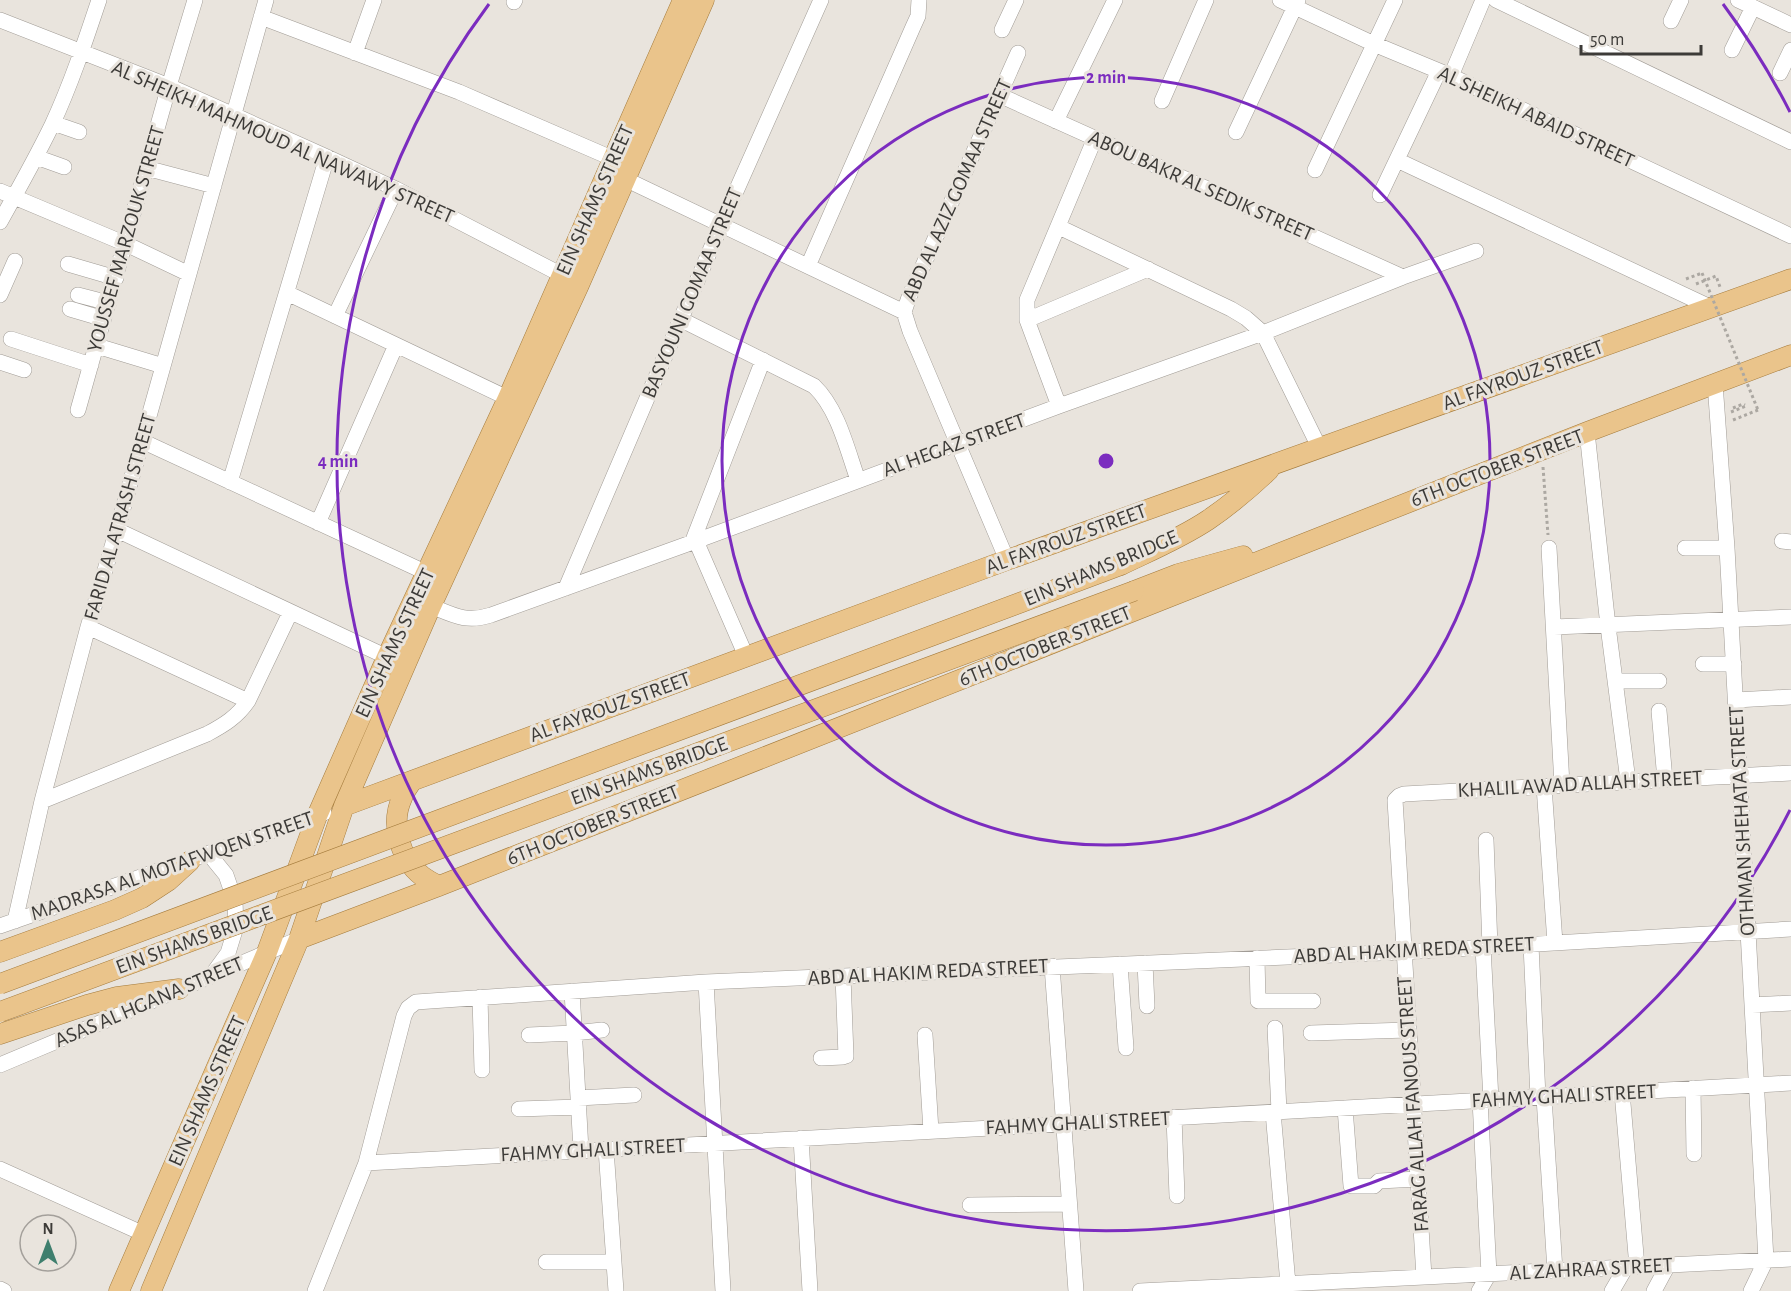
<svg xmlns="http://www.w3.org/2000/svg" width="1791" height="1291" viewBox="0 0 1791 1291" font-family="'Alegreya Sans',sans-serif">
  <rect width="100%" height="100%" fill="#e9e4dd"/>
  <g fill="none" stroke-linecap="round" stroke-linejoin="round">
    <!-- minor casing -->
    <g stroke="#a19c96" stroke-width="16">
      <path id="minor" d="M1280,0L1374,44L1451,76L1791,236
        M1496,0L1791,142
        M1738,0L1791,25
        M514,2L515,0
        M261,17L459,92L623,163
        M0,20L169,86L327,157L396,189L562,275
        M1671,21L1681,0
        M1002,30L1016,0
        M1732,50L1753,7
        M355,53L374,0
        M1780,73L1791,50
        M1451,76L1483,0
        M999,95L1403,277
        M1162,101L1206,0
        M1056,121L1115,0
        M53,123L79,132
        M1236,132L1298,0
        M36,157L64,167
        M1397,160L1710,307
        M146,168L214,186
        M1315,170L1395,0
        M625,179L904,312
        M0,191L126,244L189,274
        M1380,195L1439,71
        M0,222C18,190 36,158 52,125C71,84 85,42 99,0
        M1059,227L1231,309L1246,318L1263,333L1320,449
        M68,264L116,278
        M808,266L913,27L918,16L919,0
        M287,293L518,403
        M0,295L15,261
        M78,295L109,303
        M70,309L104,319
        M335,316L396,189
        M680,319L814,386C838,409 847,449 858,480
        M1027,320L1148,269
        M11,339L91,365
        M97,346L163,366
        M0,362L24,370
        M1715,383L1727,548L1766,1260L1751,1291
        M1059,406L1027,320V300L1095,138
        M78,410L169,86L195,0
        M1587,432L1608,626L1628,781
        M142,441L427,573
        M230,482L327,157
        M318,523L396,345
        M117,530L387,657
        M696,541L746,656
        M1782,541L1791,542
        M692,543L763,360
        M1549,548L1562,785
        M1685,548H1727
        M1007,560L910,331L904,312L909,297L1018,53
        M566,588L721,225L821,0
        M431,606C453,615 466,623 491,615L696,541L1059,406L1263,333L1403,277L1476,251
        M88,627L248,701
        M1554,627L1791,617
        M1703,664H1734
        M1615,681H1659
        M1736,700L1791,697
        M1659,711L1665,780
        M1544,786L1555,943
        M42,801L207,734C224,725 237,717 248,701L290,613
        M1486,840L1490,947
        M209,854L226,875L235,901L236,927L228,953L212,975
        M15,921L42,801L88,627L117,530L266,0
        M0,926L324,813
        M1531,945L1538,1097
        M1483,947L1491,1100
        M1257,958L1258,1001H1313
        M1145,963L1147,1006
        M1120,964L1126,1048
        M1052,966L1076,1291
        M706,982L723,1291
        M572,991L581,1150
        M480,997L482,1070
        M1752,1005L1791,1003
        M1275,1028L1279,1111
        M1311,1033L1408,1030
        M529,1035L574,1033L602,1030
        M925,1035L931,1131
        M821,1058L843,1057L846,1056L843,976
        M0,1065L299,939
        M1693,1088L1694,1154
        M1622,1092L1637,1267
        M1544,1097L1555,1271
        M578,1098L634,1095
        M1345,1108L1351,1186H1374L1379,1181L1418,1179
        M519,1109L579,1107
        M1273,1112L1288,1284
        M1174,1117L1177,1196
        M801,1138L810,1291
        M606,1149L616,1291
        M366,1163L1791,1083
        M0,1169L144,1234
        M970,1205L1069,1204
        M546,1262H614
        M1424,1277L1395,800L1399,796L1404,794L1791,773
        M0,1289L4,1291
        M315,1291L366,1163L404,1016L408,1008L416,1002L706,982L1403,952L1791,929
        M1140,1291L1791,1259
        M1479,1291L1489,1274L1480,1100
        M1612,1291L1626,1267
        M1654,1291L1668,1265"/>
    </g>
    <!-- major casing -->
    <g stroke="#a47b3c" stroke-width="21">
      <path id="major" d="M1121,565C1150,551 1181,538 1208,520C1230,505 1250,488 1269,470
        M1134,591L1178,574L1243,556
        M412,781C408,787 404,792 402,798C390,824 400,859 422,876C427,880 433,883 439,886
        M344,806L1007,560L1791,279
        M299,939L439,886L1303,544L1587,432L1791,355
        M0,952L115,910L142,898L168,881L190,861
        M0,1034L87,1005L117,997L179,989
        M119,1291L267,952L317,816L387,657L508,398L683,0
        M151,1291L299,939L344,806L431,606L578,287L704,0"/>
    </g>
    <!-- path -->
    <path stroke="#aca8a2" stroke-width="3" stroke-dasharray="3 3" stroke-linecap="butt" d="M1686,279L1702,273
      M1696,284L1716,276L1720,287
      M1733,408L1743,404L1745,405
      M1731,412L1746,406
      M1733,420L1758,410
      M1543,467L1548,535"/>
    <!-- minor -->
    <use href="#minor" stroke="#fff" stroke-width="15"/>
    <!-- major -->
    <use href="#major" stroke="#eac48b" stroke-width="20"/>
    <!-- major-bridge casing -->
    <g stroke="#a47b3c" stroke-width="21" stroke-linecap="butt">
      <path id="major-bridge" d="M0,984L1121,565
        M0,1012L1134,591"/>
    </g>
    <!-- path-bridge -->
    <path stroke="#aca8a2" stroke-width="3" stroke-dasharray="3 3" stroke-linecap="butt" d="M1702,273L1758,410"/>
    <!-- major-bridge -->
    <use href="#major-bridge" stroke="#eac48b" stroke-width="20"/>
  </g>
  <!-- distance rings -->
  <g fill="none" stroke="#7b2cbf" stroke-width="3">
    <circle cx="1106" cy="461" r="384"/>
    <path d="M1790 810A768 768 0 1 1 489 4M1723 4A768 768 0 0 1 1790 112"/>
  </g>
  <g text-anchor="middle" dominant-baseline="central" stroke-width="6" stroke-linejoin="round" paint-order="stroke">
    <!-- street labels -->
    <g font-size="21" fill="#3d3b38" stroke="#e9e4dd">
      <text transform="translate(1536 117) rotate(25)">AL SHEIKH ABAID STREET</text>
      <text transform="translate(283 142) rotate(24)">AL SHEIKH MAHMOUD AL NAWAWY STREET</text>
      <text transform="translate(1201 186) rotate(24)">ABOU BAKR AL SEDIK STREET</text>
      <text transform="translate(957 190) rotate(-66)">ABD AL AZIZ GOMAA STREET</text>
      <text transform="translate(595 200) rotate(-66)">EIN SHAMS STREET</text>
      <text transform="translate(126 239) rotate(-74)">YOUSSEF MARZOUK STREET</text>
      <text transform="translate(692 293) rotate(-67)">BASYOUNI GOMAA STREET</text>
      <text transform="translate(1523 375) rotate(-20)">AL FAYROUZ STREET</text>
      <text transform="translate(954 445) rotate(-20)">AL HEGAZ STREET</text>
      <text transform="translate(1497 468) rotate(-21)">6TH OCTOBER STREET</text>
      <text transform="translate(120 517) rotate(-74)">FARID AL ATRASH STREET</text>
      <text transform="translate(1066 539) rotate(-20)">AL FAYROUZ STREET</text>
      <text transform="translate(1101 568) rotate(-23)">EIN SHAMS BRIDGE</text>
      <text transform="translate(395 643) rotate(-65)">EIN SHAMS STREET</text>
      <text transform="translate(1045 646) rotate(-22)">6TH OCTOBER STREET</text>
      <text transform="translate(610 707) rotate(-20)">AL FAYROUZ STREET</text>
      <text transform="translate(649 771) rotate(-20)">EIN SHAMS BRIDGE</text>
      <text transform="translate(1580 784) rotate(-3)">KHALIL AWAD ALLAH STREET</text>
      <text transform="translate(1742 821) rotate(-93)">OTHMAN SHEHATA STREET</text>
      <text transform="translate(593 825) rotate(-22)">6TH OCTOBER STREET</text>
      <text transform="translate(172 866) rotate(-19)">MADRASA AL MOTAFWQEN STREET</text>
      <text transform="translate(194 940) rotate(-20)">EIN SHAMS BRIDGE</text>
      <text transform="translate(1414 950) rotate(-3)">ABD AL HAKIM REDA STREET</text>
      <text transform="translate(928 972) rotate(-3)">ABD AL HAKIM REDA STREET</text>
      <text transform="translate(149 1002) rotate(-23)">ASAS AL HGANA STREET</text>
      <text transform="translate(207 1091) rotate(-66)">EIN SHAMS STREET</text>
      <text transform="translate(1564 1096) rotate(-3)">FAHMY GHALI STREET</text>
      <text transform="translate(1413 1104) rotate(-94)">FARAG ALLAH FANOUS STREET</text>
      <text transform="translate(1078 1123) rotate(-3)">FAHMY GHALI STREET</text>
      <text transform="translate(593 1150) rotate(-3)">FAHMY GHALI STREET</text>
      <text transform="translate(1591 1269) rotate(-3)">AL ZAHRAA STREET</text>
    </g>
  </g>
  <circle cx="1106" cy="461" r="9" fill="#7b2cbf" stroke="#e9e4dd" stroke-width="3"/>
  <g font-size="18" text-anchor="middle" font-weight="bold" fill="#7b2cbf" stroke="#e9e4dd" stroke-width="6" stroke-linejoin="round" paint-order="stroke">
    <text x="1106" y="83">2 min</text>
    <text x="338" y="467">4 min</text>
  </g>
  <!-- north arrow -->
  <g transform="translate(48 1243)"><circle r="28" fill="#e9e4dd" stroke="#a4a09b" stroke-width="1.5"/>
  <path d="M0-4.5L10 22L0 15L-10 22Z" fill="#3f7f6e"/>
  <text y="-9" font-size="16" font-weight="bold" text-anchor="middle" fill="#3d3b38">N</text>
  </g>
  <!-- scale -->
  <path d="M1581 45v9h120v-9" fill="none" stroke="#3d3b38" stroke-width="3"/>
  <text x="1590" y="45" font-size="18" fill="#3d3b38" stroke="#e9e4dd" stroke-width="4.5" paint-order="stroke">50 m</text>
</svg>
